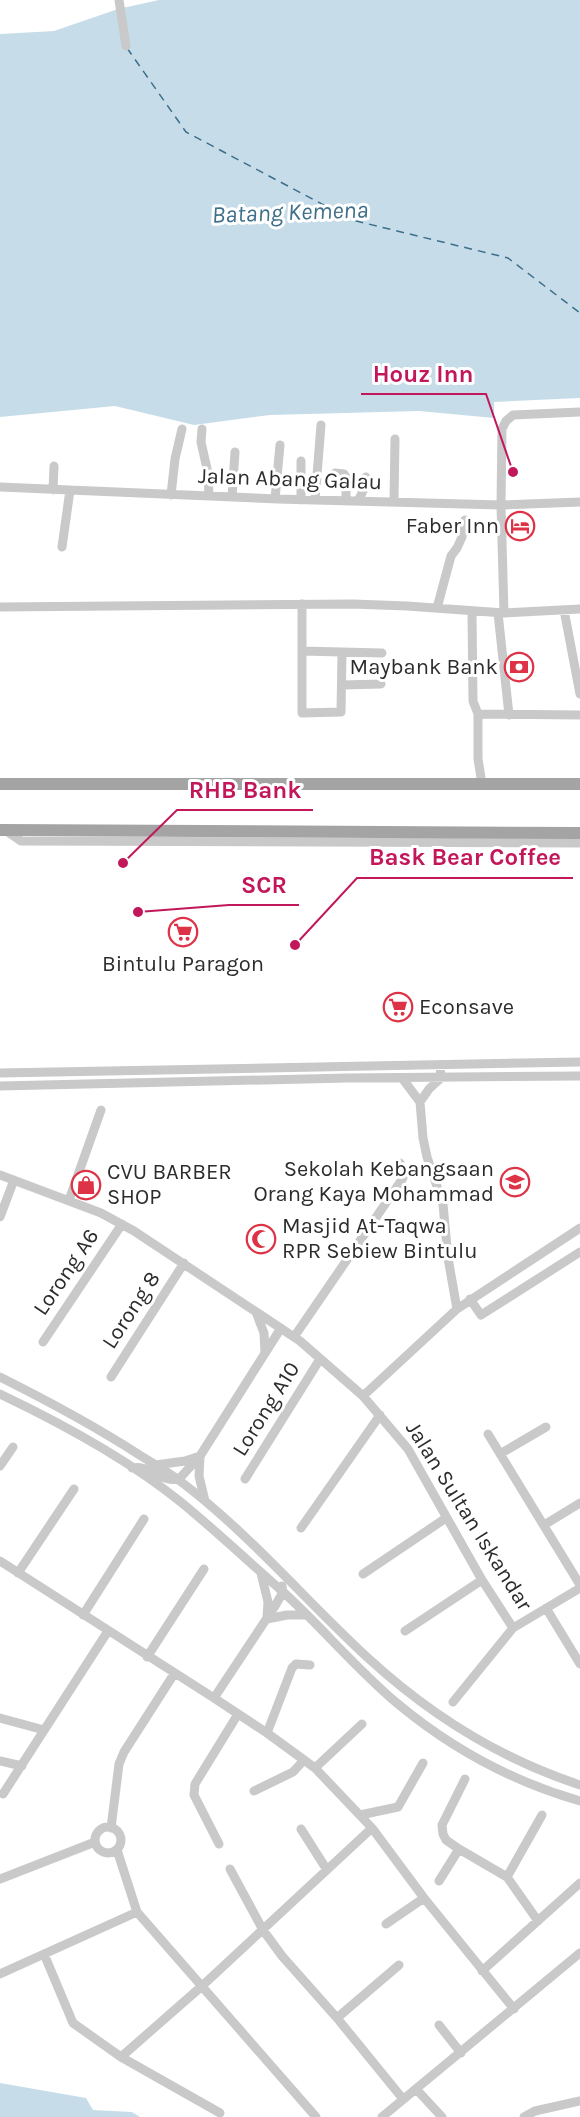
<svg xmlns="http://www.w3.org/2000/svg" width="580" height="2117" viewBox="0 0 580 2117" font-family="Karla,sans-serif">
  <rect width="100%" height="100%" fill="#fff"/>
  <!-- water -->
  <path fill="#c6dde9" d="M159,0H580V398L494,402V418L419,411L270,415L194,425L115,406L0,417V34L54,31L118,9Z
    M0,2083L86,2098L93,2110L132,2112L140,2117H0Z"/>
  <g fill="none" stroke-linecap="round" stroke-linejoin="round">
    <!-- ferry -->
    <path stroke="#3e6f8a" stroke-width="1.5" stroke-dasharray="8 6" stroke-linecap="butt" d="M127,48L186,132L352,220L508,258L580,313"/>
    <!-- minor -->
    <path stroke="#c9c9c9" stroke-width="9" d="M119,0L126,46
      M202,429L201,442L208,473L209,496
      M301,461V500
      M335,473L344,474L346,477V500
      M0,487L278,499L501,505L580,502
      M53,490L54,466
      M171,495L175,459L182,429
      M232,497L235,452
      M275,499L280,445
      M315,500L321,425
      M358,501L365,487L366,477
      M394,501L395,439
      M62,547L70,490
      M302,604V713L341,712L342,652
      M0,607L353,604L407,606L504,613L580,609
      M437,608L451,556L457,548L462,537L465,520
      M564,610L580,694
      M472,612L473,701L478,714V759L482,784
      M498,613L509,715
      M504,613L501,505L502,429L506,421L513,415L580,412
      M302,651L382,653
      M342,685L381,684
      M478,714L580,715
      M5,830L21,841L580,843
      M0,1073L580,1062
      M402,1078L420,1102L423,1138L427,1157L443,1204L448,1258L457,1309
      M0,1086L347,1078L580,1076
      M420,1102L429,1089L441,1078L440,1065
      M0,1175L101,1213L134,1231L300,1341L363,1396L457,1309L580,1228
      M69,1200L101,1110
      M0,1217L14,1180
      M470,1299L481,1315L580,1252
      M256,1312L264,1333L265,1353
      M294,1337L403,1178L400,1163
      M43,1342L122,1224
      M0,1377C48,1401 93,1425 138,1454C152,1463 167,1471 180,1481C249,1533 305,1600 368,1658C429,1714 501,1759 580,1785
      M111,1377L184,1263
      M0,1394C63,1424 128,1459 182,1503C216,1531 248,1561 281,1590C321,1626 356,1669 398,1704C451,1748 514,1782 580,1801
      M363,1396L408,1449L482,1580L513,1628
      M488,1434L580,1585
      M500,1454L546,1427
      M200,1456L199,1476L205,1501
      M156,1465L185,1461L197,1457
      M0,1466L13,1447
      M132,1468C149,1464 161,1483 179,1479L200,1456L281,1328
      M245,1479L320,1359
      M544,1525L580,1503
      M301,1528L380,1415
      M0,1561L214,1698
      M18,1573L74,1489
      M261,1573L268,1602L267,1618
      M363,1574L446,1518
      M282,1586L283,1592L275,1606L214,1698L267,1733L315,1768L372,1828L424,1898L514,2009
      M546,1608L580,1664
      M83,1615L144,1519
      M267,1619L287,1615H306
      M405,1631L482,1580
      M147,1657L204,1569
      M453,1702L513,1628L580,1588
      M0,1718L44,1730
      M267,1733L292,1668L296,1664L310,1665
      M0,1761L22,1766
      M315,1768L362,1724
      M465,1779L442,1825L443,1834L446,1840L459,1849L507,1877L538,1921
      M254,1791L293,1772L304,1760
      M3,1794L108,1631
      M360,1815L398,1807L423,1763
      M95 1840a13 13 0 1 1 26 0a13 13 0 1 1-26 0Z
      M111,1828L119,1764L124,1752L174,1674
      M301,1829L327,1870
      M219,1844L194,1795L195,1784L238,1714
      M117,1850L137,1912L316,2117
      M230,1869L263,1930L282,1956L337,2018L403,2099
      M507,1877L542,1815
      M0,1879L95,1842
      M439,1881L459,1849
      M386,1924L424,1898
      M44,1954L73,2023L121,2057L220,2113
      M482,1971L580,1883
      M0,1974L137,1912
      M337,2018L399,1965
      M439,2025L461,2053
      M121,2057L202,1986L372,1828
      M417,2090L442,2117
      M382,2117L580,1953
      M524,2117L535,2111L580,2101"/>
    <!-- major -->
    <path stroke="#a4a4a4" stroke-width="12" d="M0,784H580
      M0,830L580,833"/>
  </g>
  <!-- icons -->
  <defs>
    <g id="hotel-ring" transform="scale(1.5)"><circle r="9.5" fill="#fff" stroke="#de3346" stroke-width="1.5"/><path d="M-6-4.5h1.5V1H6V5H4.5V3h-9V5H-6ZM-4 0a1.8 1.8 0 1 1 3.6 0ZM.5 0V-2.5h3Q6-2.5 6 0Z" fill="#de3346"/></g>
    <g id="bank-ring" transform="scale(1.5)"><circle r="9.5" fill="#fff" stroke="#de3346" stroke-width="1.5"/><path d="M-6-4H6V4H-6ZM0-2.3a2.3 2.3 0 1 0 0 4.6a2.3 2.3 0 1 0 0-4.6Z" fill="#de3346"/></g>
    <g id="supermarket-ring" transform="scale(1.5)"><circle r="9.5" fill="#fff" stroke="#de3346" stroke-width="1.5"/><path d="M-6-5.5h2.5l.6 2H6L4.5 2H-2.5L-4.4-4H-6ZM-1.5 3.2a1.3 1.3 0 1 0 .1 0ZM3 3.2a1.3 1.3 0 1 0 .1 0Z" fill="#de3346"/></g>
    <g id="school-ring" transform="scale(1.5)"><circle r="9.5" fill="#fff" stroke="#de3346" stroke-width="1.5"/><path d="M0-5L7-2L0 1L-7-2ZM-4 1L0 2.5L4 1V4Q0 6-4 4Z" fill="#de3346"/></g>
    <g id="shop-ring" transform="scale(1.5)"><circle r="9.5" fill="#fff" stroke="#de3346" stroke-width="1.5"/><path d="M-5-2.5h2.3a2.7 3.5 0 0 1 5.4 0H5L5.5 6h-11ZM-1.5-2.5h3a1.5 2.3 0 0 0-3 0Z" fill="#de3346"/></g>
    <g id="mosque-ring" transform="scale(1.5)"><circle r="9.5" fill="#fff" stroke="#de3346" stroke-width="1.5"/><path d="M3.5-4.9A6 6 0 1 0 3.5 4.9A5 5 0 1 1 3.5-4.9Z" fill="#de3346"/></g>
  </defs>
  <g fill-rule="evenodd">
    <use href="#hotel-ring" x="520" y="526"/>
    <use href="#bank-ring" x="519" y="667"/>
    <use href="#supermarket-ring" x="183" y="932"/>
    <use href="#supermarket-ring" x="398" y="1007"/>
    <use href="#school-ring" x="515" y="1182"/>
    <use href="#shop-ring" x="86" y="1185"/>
    <use href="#mosque-ring" x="261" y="1239"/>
  </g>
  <g text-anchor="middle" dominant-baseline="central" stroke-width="6" stroke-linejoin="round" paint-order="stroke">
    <!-- street labels -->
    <g font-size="22" fill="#2c2c2c" stroke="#fff">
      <text transform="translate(290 479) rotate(2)">Jalan Abang Galau</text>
      <text transform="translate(66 1272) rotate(-56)">Lorong A6</text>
      <text transform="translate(131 1310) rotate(-57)">Lorong 8</text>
      <text transform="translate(266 1409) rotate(-58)">Lorong A10</text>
      <text transform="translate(469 1516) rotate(58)">Jalan Sultan Iskandar</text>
    </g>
    <!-- poi labels -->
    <g font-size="22" fill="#2c2c2c" stroke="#fff" text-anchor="end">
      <text x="499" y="526">Faber Inn</text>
      <text x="498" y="667">Maybank Bank</text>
      <text x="183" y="964" text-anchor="middle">Bintulu Paragon</text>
      <text x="419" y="1007" text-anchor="start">Econsave</text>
      <text x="494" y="1169">Sekolah Kebangsaan<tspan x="494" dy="25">Orang Kaya Mohammad</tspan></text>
      <text x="107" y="1172" text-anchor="start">CVU BARBER<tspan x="107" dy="25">SHOP</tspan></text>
      <text x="282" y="1226" text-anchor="start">Masjid At-Taqwa<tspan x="282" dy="25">RPR Sebiew Bintulu</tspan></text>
    </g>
    <!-- water labels -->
    <g font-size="24" font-style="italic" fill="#3e6f8a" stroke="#fff">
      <text transform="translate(290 212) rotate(-2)">Batang Kemena</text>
    </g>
  </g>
  <!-- callouts -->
  <path fill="none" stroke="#c2185b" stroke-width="2" d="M513 472L486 394H361M123 863L177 810H313M295 945L357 878H573M138 912L229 905H299"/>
  <g fill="#c2185b" stroke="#fff" stroke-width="2">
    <circle cx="513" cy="472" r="6"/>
    <circle cx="123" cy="863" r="6"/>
    <circle cx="295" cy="945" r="6"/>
    <circle cx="138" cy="912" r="6"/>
  </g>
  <g font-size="24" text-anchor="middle" font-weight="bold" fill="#c2185b" stroke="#fff" stroke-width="6" stroke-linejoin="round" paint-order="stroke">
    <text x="423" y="382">Houz Inn</text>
    <text x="245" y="798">RHB Bank</text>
    <text x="465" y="865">Bask Bear Coffee</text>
    <text x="264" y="893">SCR</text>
  </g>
</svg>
